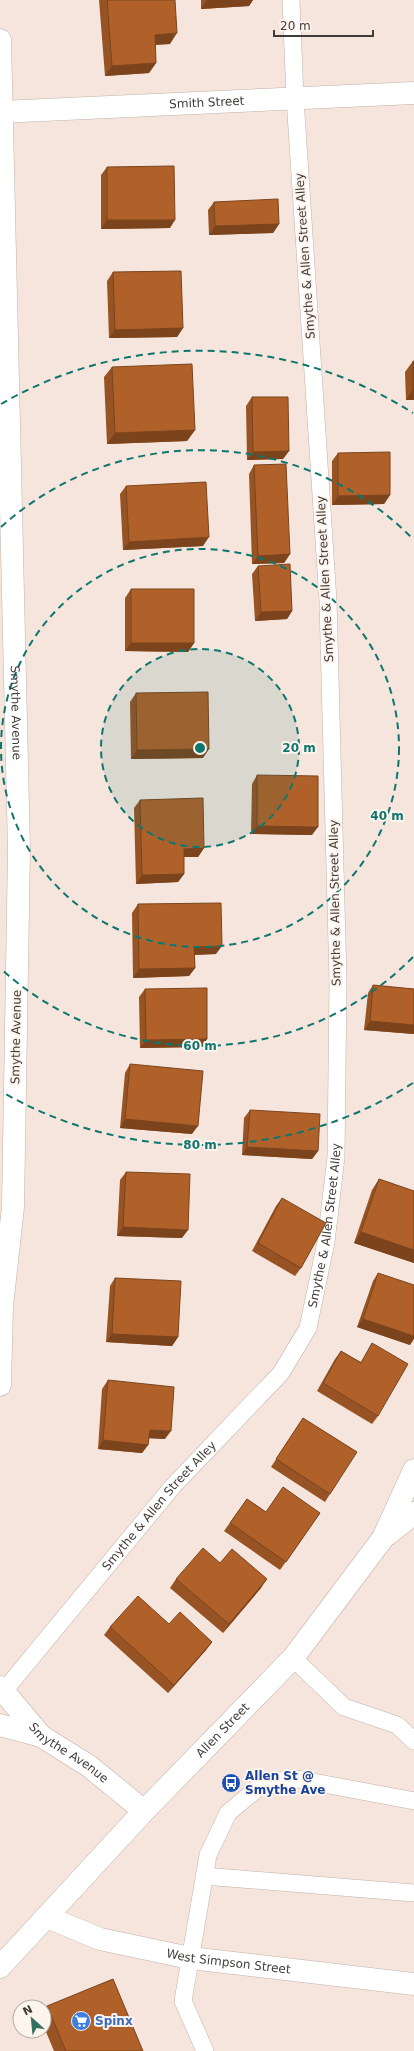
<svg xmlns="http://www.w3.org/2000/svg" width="414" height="2051" viewBox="0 0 414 2051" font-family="'DejaVu Sans',sans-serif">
  <rect width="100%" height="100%" fill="#f5e5dc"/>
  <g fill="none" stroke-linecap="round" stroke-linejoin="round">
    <!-- service casing -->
    <g stroke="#c1b2a9" stroke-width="18">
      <g id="service">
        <path d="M293,1658L344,1707L397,1725L414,1741"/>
        <path id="s1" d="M3,1692L173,1486L281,1373L308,1328L326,1242L336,1157L338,981L328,601L295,98L291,0"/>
        <path d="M204,1876L414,1893"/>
        <path d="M205,2051L183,2001L208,1855L228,1813L260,1786L292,1778L414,1801"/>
      </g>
    </g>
    <!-- minor casing -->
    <g stroke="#c1b2a9" stroke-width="23">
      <g id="minor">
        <path id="s2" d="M0,40L19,850L13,1207L2,1306L0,1385"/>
        <path id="s3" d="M0,112L414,93"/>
        <path id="s4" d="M0,1687L41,1736L89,1766L144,1811"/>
        <path d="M0,1725L41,1736"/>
        <path id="s5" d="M47,1917L100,1939L190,1958L414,1984"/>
      </g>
    </g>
    <!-- tertiary casing -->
    <g stroke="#c1b2a9" stroke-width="23">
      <g id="tertiary">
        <path d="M387,1535L414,1513"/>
        <path id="s6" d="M0,1967L144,1811L293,1658L383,1538L414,1470"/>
      </g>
    </g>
    <!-- service -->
    <use href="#service" stroke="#fff" stroke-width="17"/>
    <!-- minor -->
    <use href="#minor" stroke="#fff" stroke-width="22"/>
    <!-- tertiary -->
    <use href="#tertiary" stroke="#fff" stroke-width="22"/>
  </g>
  <!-- wall -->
  <path fill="#975324" d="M99,0H175L170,44L155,45L156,63L149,73L105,76Z
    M201,0H253L249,6L201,9Z
    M107,167L170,228L101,229V175Z
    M214,202L279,224L273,233L209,235L208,210Z
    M113,272L183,328L177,337L109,338L107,281Z
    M413,361L414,400H406L405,372Z
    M112,367L195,430L187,441L107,444L104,377Z
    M252,397L289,451L283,459L247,460L246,406Z
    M338,453L390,495L384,504L332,505V461Z
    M254,465L290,554L284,563L252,564L249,474Z
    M126,486L203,546L123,550L120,494Z
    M258,566L292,611L287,619L255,621L252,574Z
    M131,589L194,643L188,652L125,651V598Z
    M136,693L203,758L131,759L130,702Z
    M257,775L312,835L251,834L252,784Z
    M140,800L204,848L198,857H184V874L178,882L136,884L134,808Z
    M138,904L216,954L194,955L195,968L189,976L133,978L132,913Z
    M373,985L414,989V1034L364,1030L368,993Z
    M145,989L207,1039L201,1047L140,1048L139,997Z
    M130,1064L192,1134L120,1128L125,1073Z
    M250,1110L318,1151L312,1159L242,1155L244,1118Z
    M126,1172L182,1238L117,1236L120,1180Z
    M379,1179L414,1191V1263L354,1243L372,1190Z
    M282,1198L301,1268L295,1276L252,1251L276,1206Z
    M378,1273L410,1345L357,1327L373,1281Z
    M115,1278L178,1337L172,1346L106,1342L110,1286Z
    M372,1343L378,1416L372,1424L317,1391L335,1359L341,1351L361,1362Z
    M108,1380L165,1439L149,1438L148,1445L142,1453L98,1449L102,1389Z
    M303,1418L330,1494L325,1502L271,1467Z
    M247,1499L266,1512L320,1513L280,1570L224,1531Z
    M220,1563L261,1588L223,1633L170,1588L176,1579Z
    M169,1624L212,1642L206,1650L168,1693L104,1635L110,1627Z
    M47,2006L143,2051H54L44,2027V2011Z"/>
  <!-- shaded-wall -->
  <path fill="#7b441d" d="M207,0H253L249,6L201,9Z
    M177,33L170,44L147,45L155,35Z
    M156,63L149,73L105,76L112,66Z
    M107,220H175L170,228L101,229Z
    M279,224L273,233L209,235L215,226Z
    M183,328L177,337L109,338L115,330Z
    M413,389H414V400H406Z
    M195,430L187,441L107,444L115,433Z
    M289,451L283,459L247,460L253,452Z
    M390,495L384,504L332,505L338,496Z
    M209,537L203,546L123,550L129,542Z
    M290,554L284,563L252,564L258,556Z
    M292,611L287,619L255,621L261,612Z
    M131,643H194L188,652L125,651Z
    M209,749L203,758L131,759L137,750Z
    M257,826L318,827L312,835L251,834Z
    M204,848L198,857H178L184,849Z
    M184,874L178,882L136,884L142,875Z
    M222,946L216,954L188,955L194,947Z
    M195,968L189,976L133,978L139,969Z
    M370,1021L414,1025V1034L364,1030Z
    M207,1039L201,1047L140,1048L146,1040Z
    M125,1119L198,1126L192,1134L120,1128Z
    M247,1147L318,1151L312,1159L242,1155Z
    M123,1227L188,1230L182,1238L117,1236Z
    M361,1232L414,1250V1263L354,1243Z
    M363,1319L414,1336V1339L410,1345L357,1327Z
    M112,1334L178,1337L172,1346L106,1342Z
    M150,1430L171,1431L165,1439L144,1438Z
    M103,1440L148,1445L142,1453L98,1449Z
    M267,1579L261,1588L223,1633L229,1624Z
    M212,1642L206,1650L168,1693L174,1685Z"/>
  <!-- building -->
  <path fill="#b0612a" stroke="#7b441d" d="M107,0H175L177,33L155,35L156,63L112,66Z
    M174,166L175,220H107V167Z
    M278,199L279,224L215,226L214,202Z
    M181,271L183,328L115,330L113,272Z
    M413,361H414V389H413Z
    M192,364L195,430L115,433L112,367Z
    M252,397H288L289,451L253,452Z
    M390,452V495L338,496V453Z
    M286,464L290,554L258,556L254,465Z
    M206,482L209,537L129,542L126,486Z
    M290,564L292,611L261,612L258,566Z
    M131,589H194V643H131Z
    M208,692L209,749L137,750L136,693Z
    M257,775L318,776V827L257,826Z
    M203,798L204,848L184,849V874L142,875L140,800Z
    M221,903L222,946L194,947L195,968L139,969L138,904Z
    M373,985L414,989V1025L370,1021Z
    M207,988V1039L146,1040L145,989Z
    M130,1064L203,1071L198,1126L125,1119Z
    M250,1110L320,1114L318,1151L247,1147Z
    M126,1172L190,1174L188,1230L123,1227Z
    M379,1179L414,1191V1250L361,1232Z
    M282,1198L326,1223L301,1268L258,1243Z
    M378,1273L414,1285V1336L363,1319Z
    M115,1278L181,1281L178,1337L112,1334Z
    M372,1343L408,1364L378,1416L323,1383L341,1351L361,1363Z
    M108,1380L174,1387L171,1431L150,1430L148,1445L103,1440Z
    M303,1418L357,1452L330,1494L276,1459Z
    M283,1487L320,1513L286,1562L230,1523L247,1499L266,1512Z
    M203,1548L220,1563L232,1549L267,1579L229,1624L176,1579Z
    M138,1596L169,1624L180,1612L212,1642L174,1685L110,1627Z
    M113,1979L143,2051H66L47,2006Z"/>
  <!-- distance rings -->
  <circle cx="200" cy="748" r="99" fill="#0f766e" fill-opacity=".12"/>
  <g fill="none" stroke="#0f766e" stroke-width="2" stroke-dasharray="7 5">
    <circle cx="200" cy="748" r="99"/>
    <circle cx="200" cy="748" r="199"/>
    <path d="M413 957A298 298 0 0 1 1 969M1 527A298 298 0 0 1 413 539"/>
    <path d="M413 1083A397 397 0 0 1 2 1092M1 404A397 397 0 0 1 413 413"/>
  </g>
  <!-- icons -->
  <defs>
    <g id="bus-disc" transform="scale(1)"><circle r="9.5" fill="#1a4fb4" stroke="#fef4ee"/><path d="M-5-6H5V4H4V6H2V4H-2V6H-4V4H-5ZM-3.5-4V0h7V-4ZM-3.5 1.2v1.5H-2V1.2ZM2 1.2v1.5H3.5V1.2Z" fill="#fff"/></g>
    <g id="supermarket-disc" transform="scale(1)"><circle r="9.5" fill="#3f7fe0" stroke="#fef4ee"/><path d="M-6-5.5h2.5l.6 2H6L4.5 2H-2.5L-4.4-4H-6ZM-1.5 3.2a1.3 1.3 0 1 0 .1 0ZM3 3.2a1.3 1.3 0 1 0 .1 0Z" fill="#fff"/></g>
  </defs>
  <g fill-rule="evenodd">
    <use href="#bus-disc" x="231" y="1783"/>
    <use href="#supermarket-disc" x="81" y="2021"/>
  </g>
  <g text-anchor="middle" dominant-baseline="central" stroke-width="4" stroke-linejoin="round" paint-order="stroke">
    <!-- street labels -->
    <g font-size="12" fill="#413b37" stroke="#fef4ee">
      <text stroke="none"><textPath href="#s3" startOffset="207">Smith Street</textPath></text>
      <text transform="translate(305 256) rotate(-94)">Smythe &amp; Allen Street Alley</text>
      <text transform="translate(325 579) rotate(-93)">Smythe &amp; Allen Street Alley</text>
      <text stroke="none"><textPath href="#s2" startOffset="673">Smythe Avenue</textPath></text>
      <text transform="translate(335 903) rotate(-91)">Smythe &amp; Allen Street Alley</text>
      <text transform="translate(16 1037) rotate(-89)">Smythe Avenue</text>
      <text stroke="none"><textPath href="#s1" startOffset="580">Smythe &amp; Allen Street Alley</textPath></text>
      <text stroke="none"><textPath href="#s1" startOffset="243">Smythe &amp; Allen Street Alley</textPath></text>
      <text stroke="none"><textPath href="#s6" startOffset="325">Allen Street</textPath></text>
      <text stroke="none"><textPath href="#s4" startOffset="96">Smythe Avenue</textPath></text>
      <text stroke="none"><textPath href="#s5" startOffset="188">West Simpson Street</textPath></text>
    </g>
    <!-- transit labels -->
    <g font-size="12" font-weight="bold" fill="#164399" stroke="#fef4ee" text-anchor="start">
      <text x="245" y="1776">Allen St @<tspan x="245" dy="14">Smythe Ave</tspan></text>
    </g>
    <!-- shop labels -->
    <g font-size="12" font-weight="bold" fill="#366cbe" stroke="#fef4ee" text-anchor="start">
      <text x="95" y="2021">Spinx</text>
    </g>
  </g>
  <circle cx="200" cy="748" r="6" fill="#0f766e" stroke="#fef4ee" stroke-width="2"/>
  <g font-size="12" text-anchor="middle" font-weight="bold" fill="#0f766e" stroke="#fef4ee" stroke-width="4" stroke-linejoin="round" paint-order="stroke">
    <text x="299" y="752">20 m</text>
    <text x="387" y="820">40 m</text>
    <text x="200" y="1050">60 m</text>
    <text x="200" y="1149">80 m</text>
  </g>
  <!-- north arrow -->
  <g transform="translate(32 2019) rotate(333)"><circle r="19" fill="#fef4ee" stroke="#b2aaa5"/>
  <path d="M0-3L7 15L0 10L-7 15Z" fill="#327260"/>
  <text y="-6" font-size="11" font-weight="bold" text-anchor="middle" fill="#413b37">N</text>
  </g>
  <!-- scale -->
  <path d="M274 30v6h99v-6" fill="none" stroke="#413b37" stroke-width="2"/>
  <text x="280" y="30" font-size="12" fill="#413b37" stroke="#fef4ee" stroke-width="3" paint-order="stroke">20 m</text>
</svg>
